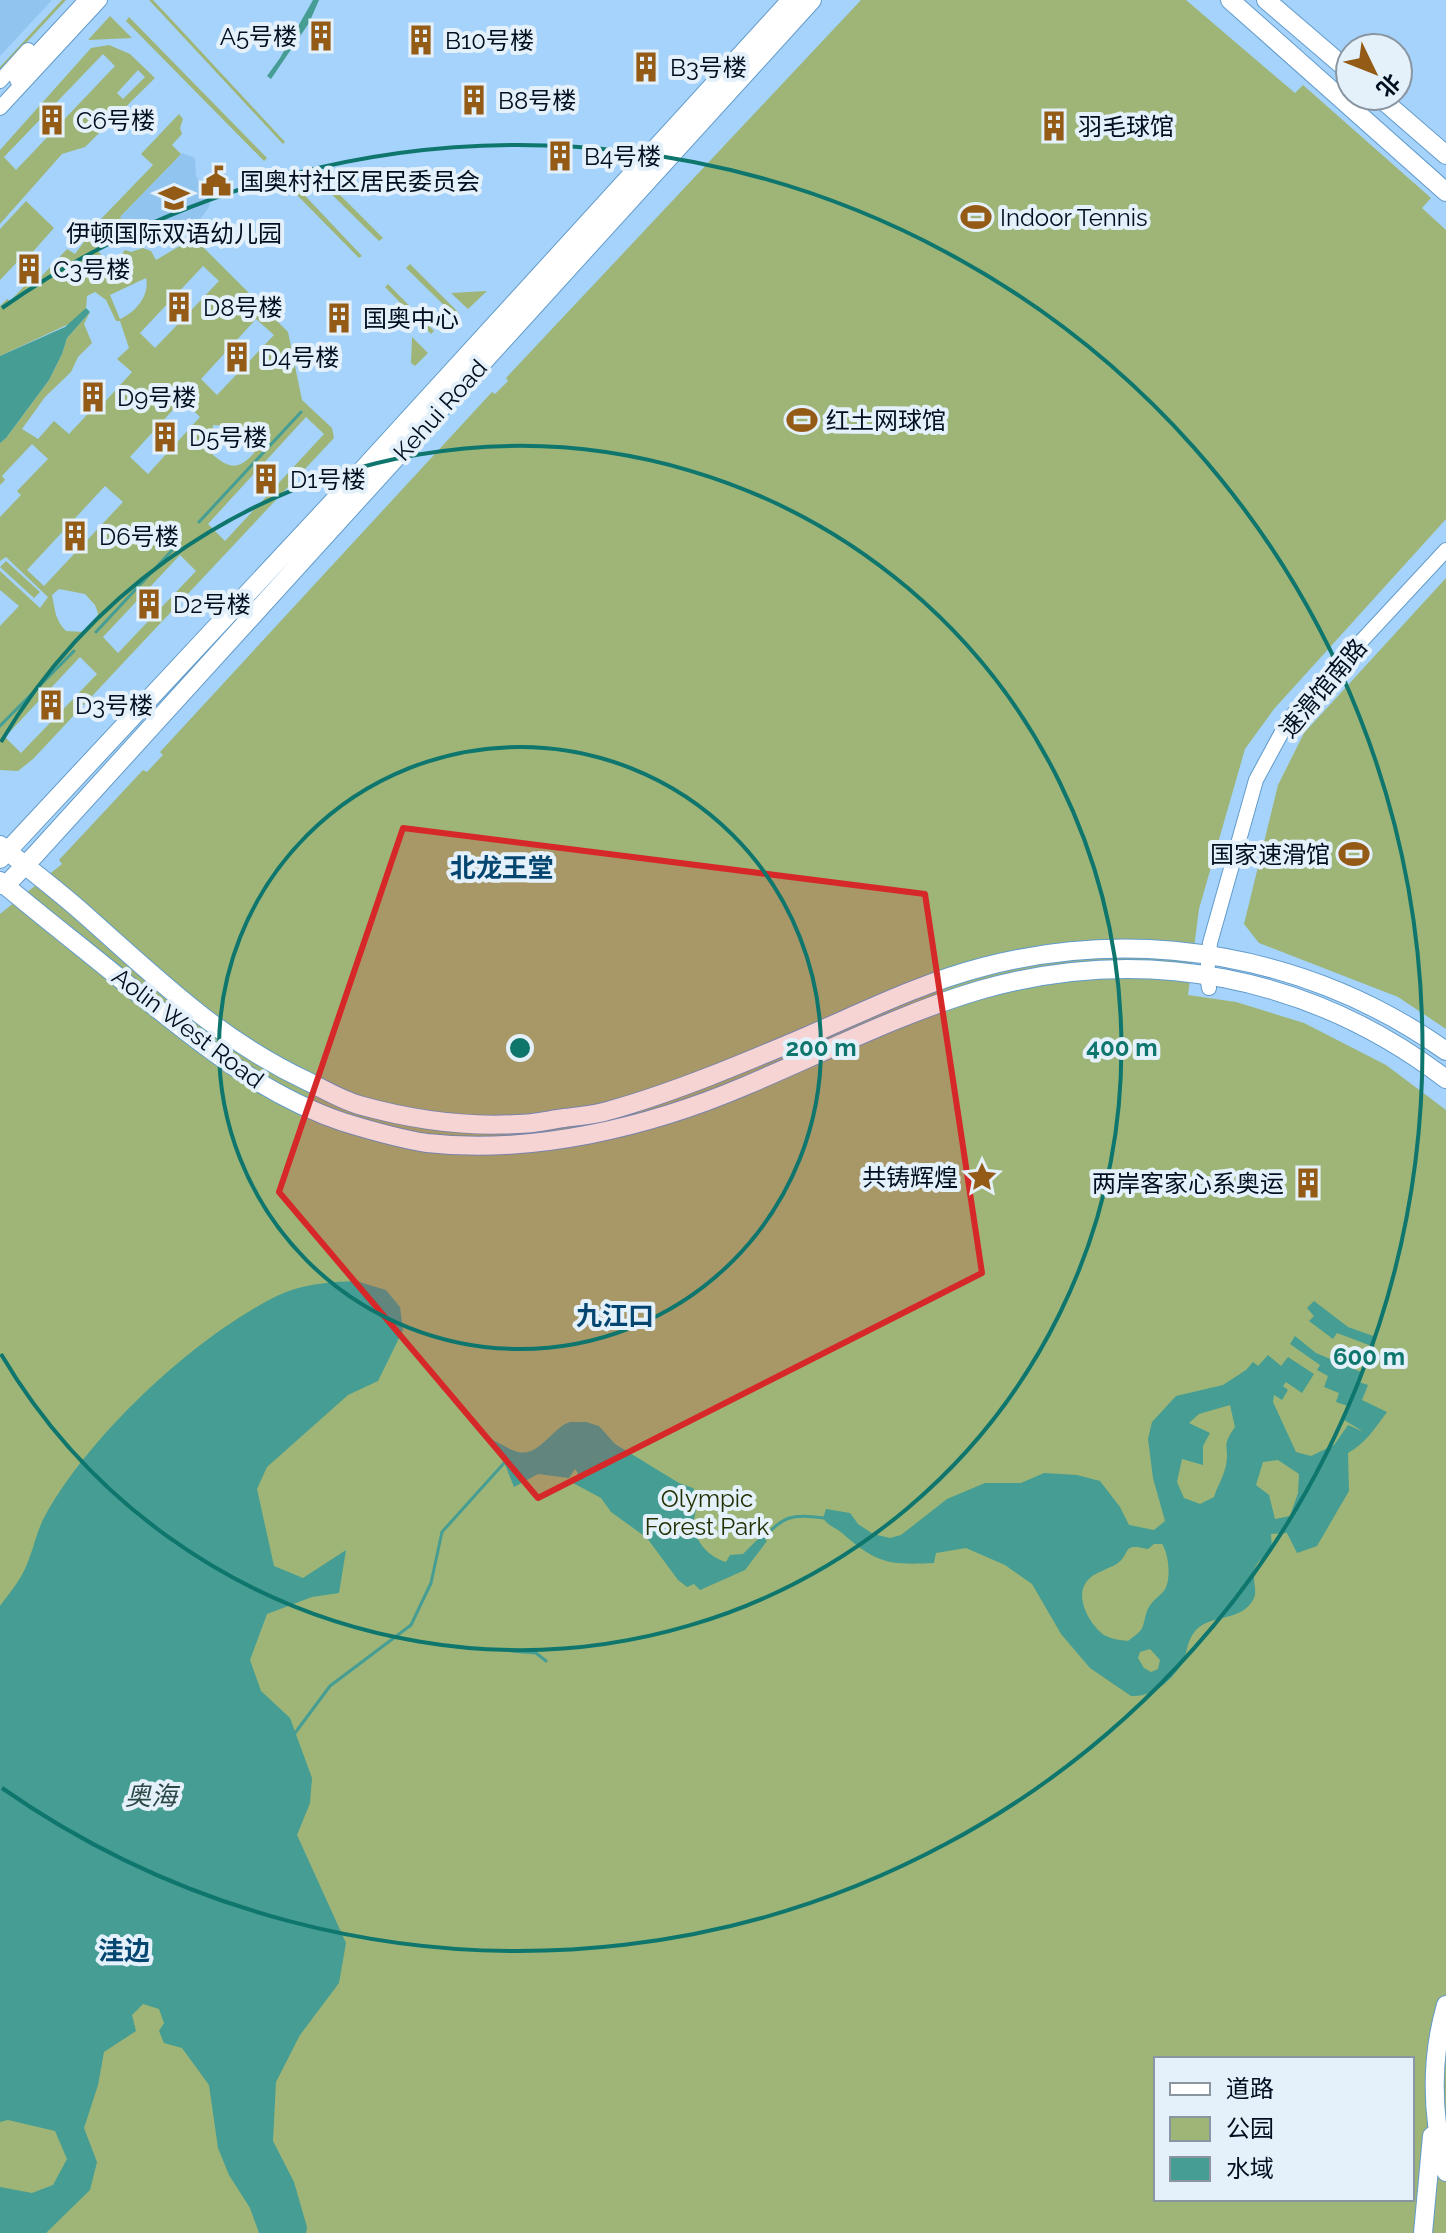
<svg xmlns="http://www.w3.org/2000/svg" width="1446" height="2233" viewBox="0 0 1446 2233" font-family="Raleway,'Noto Sans SC',sans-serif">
  <rect width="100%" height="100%" fill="#a5d3fb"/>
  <!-- built -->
  <path fill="#92c4f0" d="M0,0H52L0,56Z
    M182,153L195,158L196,176L210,201L209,207L198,222L191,228L176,235L169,244L163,246L156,245L152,238L142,241L120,217Z"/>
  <!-- green -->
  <path fill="#9eb577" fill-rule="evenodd" d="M62,0H66L0,71V67Z
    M149,0H153L169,17L285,142L283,144Z
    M861,0H1186L1295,93L1303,85L1431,198L1422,208L1446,230V519L1274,709L1245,749L1199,909L1188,995L1236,1002L1304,1023L1386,1065L1446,1110V2233H0V914L62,864L59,860L143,770L147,772L163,755L160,752L492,392L495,394L508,381L506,378ZM1156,2059H1412V2199H1156Z
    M110,16L132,38L88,40Z
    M129,17L267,158L264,161L126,21Z
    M109,45L130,54L155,78L85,147L62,154L0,224V150L91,48ZM103,54L115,66L16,170L4,157ZM138,70L145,77L123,99L117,93Z
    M179,114L183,119L180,128L182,134L172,145L181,154L120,217L142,241L126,244L121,233L107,230L98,237V251C106,262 118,261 125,250L131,252L143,248L151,251L156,260L178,247L198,242L288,332L302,400L332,428L334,438L33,759L18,771L0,770V626L19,606L0,590V571L40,608L48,597L6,557L0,561V517L21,495L17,491L48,459L32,444L2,476L5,480L0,485V443L6,438L49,380L62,354L67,338L90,312L84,324L92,343L78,357L71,372L45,397L22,429L38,439L54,421L69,434L98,403L101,406L132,372L117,359L129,348L120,321H116L106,300L95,292L87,296L86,308L73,322L0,356V306L7,299L10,301L35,275L39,279L67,249L75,254L100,220L153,165L141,154ZM203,266L219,281L155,348L140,333ZM146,278C150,295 136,312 120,319L110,295ZM256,319L274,335L217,395L201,379ZM182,400L200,417L148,474L130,457ZM306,417L324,434L225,541L208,524ZM213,425L238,427L253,437L254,453C239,470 230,469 213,455ZM105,486L123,502L44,586L27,570ZM180,555L196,571L118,653L103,637ZM59,589L85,594L95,605L98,613L96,621L84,632L66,631C55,620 55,610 52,595ZM80,657L97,674L21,753L5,737Z
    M312,167L383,238L379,241L308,171Z
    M295,185L362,256L359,258L291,189Z
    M26,201L54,228L22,264L18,261L0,280V229Z
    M410,264L459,313L456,317L406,268Z
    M388,284L434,331L431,334L385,287Z
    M487,291L468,309L451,293Z
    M412,337L428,353L415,366L411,363Z
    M6,561L40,592L34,598L0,567Z
    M1446,578V1029L1398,997L1259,943L1244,924L1278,785L1304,733Z"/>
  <!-- water -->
  <path fill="#459d93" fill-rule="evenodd" d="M313,0H319L309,23L271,79L267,76L280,58Z
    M86,308L90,312L67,338L62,354L49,380L6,438L0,443V356L65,327Z
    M356,1281L386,1290L400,1307L403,1330L378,1381L348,1395L267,1467L257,1489L274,1566L303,1578L346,1550L339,1593L312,1597L267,1614L250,1660L261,1691L290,1718L312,1778L310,1803L297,1835L346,1943L339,1983L300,2035L276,2082L273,2141L294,2182L307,2227L306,2233H259L250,2208L229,2175L218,2148L209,2085L182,2048L164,2043L159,2031L164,2023L159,2009L143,2004L132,2015L136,2031L104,2052L98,2085L84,2128L97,2162L90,2190L46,2233H0V2187L32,2193L53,2185L67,2159L55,2131L8,2120L0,2122V1606C8,1595 18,1583 24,1571C33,1553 36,1531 46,1514C91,1434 196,1335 279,1295C303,1284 329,1282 356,1281Z
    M1314,1301L1348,1327L1376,1337L1374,1347L1337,1333L1333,1339L1309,1321L1314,1316L1307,1308Z
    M1295,1336L1316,1353L1361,1372L1359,1382L1368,1385L1362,1400L1387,1412C1375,1428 1365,1444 1348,1453L1349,1491L1317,1546L1297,1553L1287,1533L1271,1534L1272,1549C1265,1556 1254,1563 1254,1573C1253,1585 1259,1593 1251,1603C1238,1621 1210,1615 1196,1630C1190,1637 1188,1644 1186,1653C1180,1675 1154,1698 1131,1696L1090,1668L1061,1634L1032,1584L1005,1565L966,1548L936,1553L934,1563C889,1565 877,1564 842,1533C835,1527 828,1526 823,1518L826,1509L850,1513L858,1524L873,1534L890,1538L901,1535L947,1499L985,1483H1021L1044,1473L1077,1475L1100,1481L1120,1507L1129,1525L1154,1530L1165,1521L1153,1478L1148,1439L1152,1422L1176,1396L1223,1385L1246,1370L1253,1362L1258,1366L1268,1355L1281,1366L1288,1357L1314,1374L1302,1393L1286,1382L1283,1386L1288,1390L1282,1400L1274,1395L1273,1402L1296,1452L1311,1456L1334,1445L1348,1425L1364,1432L1344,1420L1348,1406L1336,1402L1339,1393L1324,1387L1328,1376L1317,1370L1320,1365L1290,1344ZM1230,1405L1235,1427C1220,1448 1230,1445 1226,1465C1224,1476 1217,1487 1214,1497L1200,1504L1184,1498L1177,1482L1182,1459L1203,1465V1446L1210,1433L1189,1423L1199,1414ZM1278,1460L1299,1474L1298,1493L1290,1516L1275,1519L1269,1495L1256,1485L1263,1462ZM1154,1544H1162C1169,1554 1172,1582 1163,1592C1157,1598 1150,1603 1147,1611C1141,1630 1146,1628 1128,1641C1120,1640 1111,1639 1104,1635C1090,1625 1073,1596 1088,1580C1094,1573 1107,1569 1115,1565C1133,1554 1119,1542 1148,1549ZM1150,1649L1160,1660L1158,1669L1151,1672L1144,1668L1138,1658L1140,1652Z
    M570,1422H586L599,1426L615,1444L679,1483L693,1488C701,1500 696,1507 694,1519C692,1539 708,1557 726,1562L730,1555L743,1554L761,1536L767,1541L745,1570L700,1590L694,1584L687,1587L678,1580L647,1538L611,1512L601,1498L573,1483L578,1473L575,1469L569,1478L538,1474L514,1487L504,1462L491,1439C499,1443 507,1448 515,1451C538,1460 551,1428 570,1422Z"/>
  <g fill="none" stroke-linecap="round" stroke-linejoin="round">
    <!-- stream -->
    <path stroke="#459d93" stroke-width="3" d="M199,522L301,412
      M96,632L176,546
      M0,726L74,651
      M761,1541C783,1515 792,1514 824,1518
      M512,1651L536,1653L546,1661
      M295,1733L330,1686L411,1625L431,1583L442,1532L505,1462"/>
    <!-- minor casing -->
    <g stroke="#629bca" stroke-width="16">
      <path id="minor" d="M17,80L35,55L86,0
        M0,81L28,50
        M0,108L100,0
        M1209,988L1207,975L1210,943L1256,780L1289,719L1446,550"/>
    </g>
    <!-- major casing -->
    <g stroke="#629bca" stroke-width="20">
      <path id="major" d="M1230,0L1446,192
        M1266,0L1350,72
        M1378,96L1446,155
        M0,845C30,870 63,894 92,921C163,984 221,1041 309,1082C325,1090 342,1100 359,1105C409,1119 465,1127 517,1124C533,1124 549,1120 564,1118C580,1116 596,1115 611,1110C675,1092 744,1063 805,1037C863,1012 921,983 983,967C1142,925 1312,956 1446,1051
        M0,859L356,477L791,0
        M0,881C40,915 82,947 123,981C191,1036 259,1094 343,1122C369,1130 400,1139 427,1143C532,1155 649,1127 745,1086C823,1053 899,1014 980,990C1144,943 1311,976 1446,1079
        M0,885H6L35,855L812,0
        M1446,2005C1430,2060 1432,2117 1446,2172
        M1423,2233L1432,2136"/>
    </g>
    <!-- minor -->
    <use href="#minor" stroke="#fff" stroke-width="14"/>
    <!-- major -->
    <use href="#major" stroke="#fff" stroke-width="18"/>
  </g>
  <!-- marked area -->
  <path fill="#d62828" fill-opacity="0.2" stroke="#d62828" stroke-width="6" stroke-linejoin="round" d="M403,828L925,894L982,1273L538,1498L279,1192Z"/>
  <!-- distance rings -->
  <g fill="none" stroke="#0f766e" stroke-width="4">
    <circle cx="520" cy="1048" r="301"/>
    <path d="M1 742A602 602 0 1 1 1 1354"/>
    <path d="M2 308A903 903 0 1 1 2 1788"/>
  </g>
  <!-- icons -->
  <defs>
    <g id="building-bare" transform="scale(2.4)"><path d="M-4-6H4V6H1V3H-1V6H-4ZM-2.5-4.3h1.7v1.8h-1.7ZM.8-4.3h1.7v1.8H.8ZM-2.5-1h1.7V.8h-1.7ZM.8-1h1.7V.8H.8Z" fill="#945b17" stroke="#e4f0fa" stroke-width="2.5" paint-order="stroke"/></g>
    <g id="civic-bare" transform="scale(2.4)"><path d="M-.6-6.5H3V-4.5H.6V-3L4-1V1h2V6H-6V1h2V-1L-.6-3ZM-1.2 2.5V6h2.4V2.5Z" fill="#945b17" stroke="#e4f0fa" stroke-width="2.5" paint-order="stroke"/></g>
    <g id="school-bare" transform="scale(2.4)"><path d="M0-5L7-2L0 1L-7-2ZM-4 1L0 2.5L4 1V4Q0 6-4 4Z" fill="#945b17" stroke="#e4f0fa" stroke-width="2.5" paint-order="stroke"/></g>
    <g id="stadium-bare" transform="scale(2.4)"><path d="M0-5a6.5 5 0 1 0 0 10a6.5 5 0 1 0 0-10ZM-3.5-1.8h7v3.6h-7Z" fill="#945b17" stroke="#e4f0fa" stroke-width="2.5" paint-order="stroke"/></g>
    <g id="sight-bare" transform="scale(2.4)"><path d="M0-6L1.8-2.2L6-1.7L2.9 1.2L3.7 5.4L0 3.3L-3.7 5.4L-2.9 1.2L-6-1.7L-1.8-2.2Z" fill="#945b17" stroke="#e4f0fa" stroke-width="2.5" paint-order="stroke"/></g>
  </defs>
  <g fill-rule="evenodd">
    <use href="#building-bare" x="321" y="36"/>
    <use href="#building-bare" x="421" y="40"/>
    <use href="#building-bare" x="646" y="67"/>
    <use href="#building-bare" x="474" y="100"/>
    <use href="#building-bare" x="52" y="120"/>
    <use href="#building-bare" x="1054" y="126"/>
    <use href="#building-bare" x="560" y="156"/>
    <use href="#civic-bare" x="216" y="181"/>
    <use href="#school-bare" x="174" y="198"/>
    <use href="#stadium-bare" x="976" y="217"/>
    <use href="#building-bare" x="29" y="269"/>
    <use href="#building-bare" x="179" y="307"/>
    <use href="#building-bare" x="339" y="318"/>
    <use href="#building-bare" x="237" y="357"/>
    <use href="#building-bare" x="93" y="397"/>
    <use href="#stadium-bare" x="802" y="420"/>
    <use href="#building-bare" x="165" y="437"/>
    <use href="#building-bare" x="266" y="479"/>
    <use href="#building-bare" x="75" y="536"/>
    <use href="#building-bare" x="149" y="604"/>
    <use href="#building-bare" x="51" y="705"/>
    <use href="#stadium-bare" x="1354" y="854"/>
    <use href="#sight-bare" x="982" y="1177"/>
    <use href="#building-bare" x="1308" y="1183"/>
  </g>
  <g text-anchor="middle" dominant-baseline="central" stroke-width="8" stroke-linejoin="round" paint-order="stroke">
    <!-- poi labels -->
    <g font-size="24" fill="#000e1f" stroke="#e4f0fa" text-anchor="start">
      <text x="297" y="36" text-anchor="end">A5号楼</text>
      <text x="445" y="40">B10号楼</text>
      <text x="670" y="67">B3号楼</text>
      <text x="498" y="100">B8号楼</text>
      <text x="76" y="120">C6号楼</text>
      <text x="1078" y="126">羽毛球馆</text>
      <text x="584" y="156">B4号楼</text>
      <text x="240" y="181">国奥村社区居民委员会</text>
      <text x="1000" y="217">Indoor Tennis</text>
      <text x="174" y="233" text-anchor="middle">伊顿国际双语幼儿园</text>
      <text x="53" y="269">C3号楼</text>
      <text x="203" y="307">D8号楼</text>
      <text x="363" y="318">国奥中心</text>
      <text x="261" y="357">D4号楼</text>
      <text x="117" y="397">D9号楼</text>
      <text x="826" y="420">红土网球馆</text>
      <text x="189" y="437">D5号楼</text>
      <text x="290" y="479">D1号楼</text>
      <text x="99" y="536">D6号楼</text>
      <text x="173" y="604">D2号楼</text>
      <text x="75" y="705">D3号楼</text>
      <text x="1330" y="854" text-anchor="end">国家速滑馆</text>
      <text x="958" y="1177" text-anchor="end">共铸辉煌</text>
      <text x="1284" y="1183" text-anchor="end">两岸客家心系奥运</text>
    </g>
    <!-- street labels -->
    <g font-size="24" fill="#000e1f" stroke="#e4f0fa">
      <text transform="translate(440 410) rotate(-48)">Kehui Road</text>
      <text transform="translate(1323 688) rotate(-50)">速滑馆南路</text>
      <text transform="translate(188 1028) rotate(37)">Aolin West Road</text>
    </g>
    <!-- park labels -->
    <g font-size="24" fill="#233002" stroke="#e4f0fa">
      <text x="707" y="1498">Olympic<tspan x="707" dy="28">Forest Park</tspan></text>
    </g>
    <!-- neighbourhood labels -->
    <g font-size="26" font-weight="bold" fill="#054670" stroke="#e4f0fa">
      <text x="502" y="868">北龙王堂</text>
      <text x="615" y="1316">九江口</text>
      <text x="124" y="1951">洼边</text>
    </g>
    <!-- water labels -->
    <g font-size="26" font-style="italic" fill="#2b4844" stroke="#e4f0fa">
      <text x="151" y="1796">奥海</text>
    </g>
  </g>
  <circle cx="520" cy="1048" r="12" fill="#0f766e" stroke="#e4f0fa" stroke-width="4"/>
  <g font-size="24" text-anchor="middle" font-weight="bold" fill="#0f766e" stroke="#e4f0fa" stroke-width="8" stroke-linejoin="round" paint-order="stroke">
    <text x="821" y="1056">200 m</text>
    <text x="1122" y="1056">400 m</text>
    <text x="1369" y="1365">600 m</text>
  </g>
  <!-- legend -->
  <rect x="1154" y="2057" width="260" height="144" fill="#e4f0fa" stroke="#8996a2" stroke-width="2"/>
  <rect x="1170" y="2083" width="40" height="12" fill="#ffffff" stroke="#8996a2" stroke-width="2"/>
  <text x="1226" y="2097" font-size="24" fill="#000e1f">道路</text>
  <rect x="1170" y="2117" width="40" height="24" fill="#9eb577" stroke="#8996a2" stroke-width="2"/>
  <text x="1226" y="2137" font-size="24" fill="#000e1f">公园</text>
  <rect x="1170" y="2157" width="40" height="24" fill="#459d93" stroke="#8996a2" stroke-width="2"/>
  <text x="1226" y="2177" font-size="24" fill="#000e1f">水域</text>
  <!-- north arrow -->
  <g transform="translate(1374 72) rotate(133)"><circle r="38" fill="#e4f0fa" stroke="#8996a2" stroke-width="2"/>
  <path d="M0-6L14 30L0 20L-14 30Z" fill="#945b17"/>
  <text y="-12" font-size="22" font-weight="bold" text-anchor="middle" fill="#000e1f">北</text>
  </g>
</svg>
